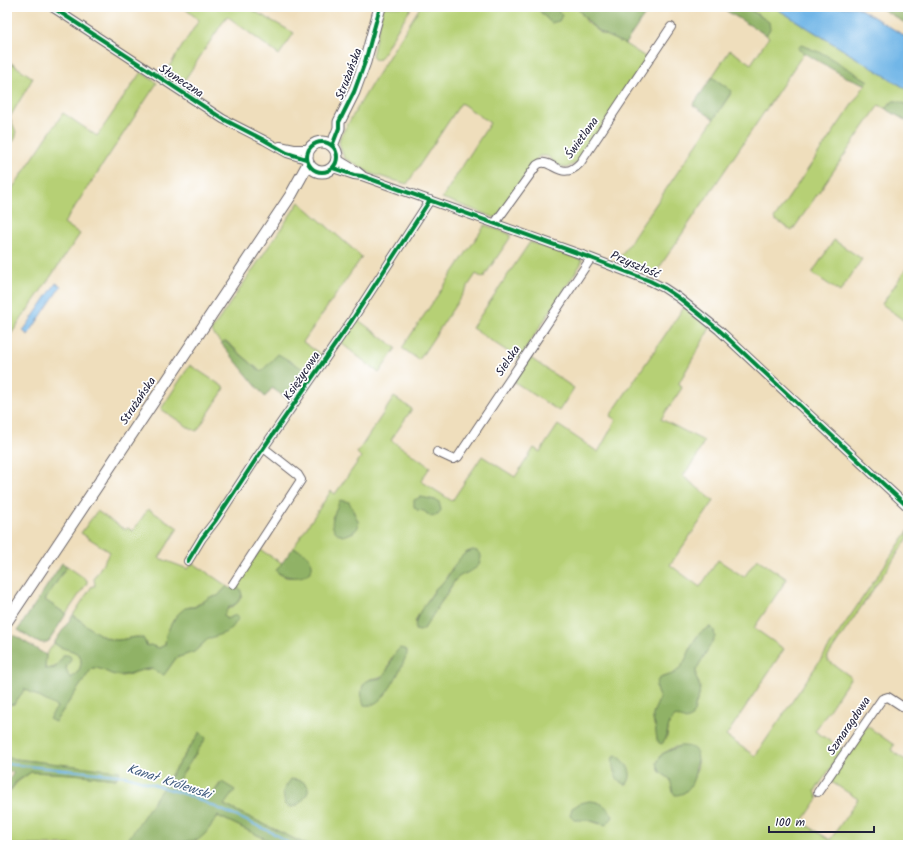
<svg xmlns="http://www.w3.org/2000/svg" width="915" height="852" viewBox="0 0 915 852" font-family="Kalam,sans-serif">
  <rect width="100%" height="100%" fill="#fff"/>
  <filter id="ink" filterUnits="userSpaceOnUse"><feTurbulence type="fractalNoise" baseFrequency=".025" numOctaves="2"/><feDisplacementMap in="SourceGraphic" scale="8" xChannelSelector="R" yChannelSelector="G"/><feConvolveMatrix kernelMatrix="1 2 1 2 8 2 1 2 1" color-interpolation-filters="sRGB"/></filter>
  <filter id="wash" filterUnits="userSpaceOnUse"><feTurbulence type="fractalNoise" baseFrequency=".012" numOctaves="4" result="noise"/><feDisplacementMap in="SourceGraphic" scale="16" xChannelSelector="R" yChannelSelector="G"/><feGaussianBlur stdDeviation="0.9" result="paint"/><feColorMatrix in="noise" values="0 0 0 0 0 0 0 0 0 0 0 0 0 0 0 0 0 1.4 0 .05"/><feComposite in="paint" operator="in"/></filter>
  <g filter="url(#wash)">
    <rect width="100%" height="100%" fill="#efdebc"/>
    <!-- green -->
    <path fill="#b6d075" stroke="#6c7958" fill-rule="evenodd" d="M184,7H247L294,33L279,55L227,16L180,87L163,76L199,20L184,8Z
      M383,7H412L396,31L382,56L380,59L375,60L372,56Z
      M420,7H536L551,23L562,15L554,7H577L587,22L602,34L625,44L647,58L578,162L566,168L559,166L547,156H539L496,218L442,198L490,123L461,103L407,184L372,174L344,158L339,143L340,137L376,77Z
      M746,7H774L908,90V105L897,101L890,103L886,109L879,105L792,231L774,219L868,81L838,63L798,49L804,53L655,274L618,260L732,92L712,77L730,50L751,64L769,37L766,35L769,30L762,17Z
      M7,60L33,78L10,117C14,131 23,135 7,147Z
      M141,72L157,83L64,223L80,234L7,340V194L8,195L63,113L97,136Z
      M299,202L362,257L303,342L322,355L318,361L311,360L305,371L261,372L226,341L221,343L211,331Z
      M485,225L510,234V238L483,278L476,274L419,360L402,348Z
      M834,240L862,259L840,292L812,273Z
      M530,242L582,260L581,264L519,359L472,328Z
      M908,266V324L882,304Z
      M684,307L710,328L679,383L682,388L661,419L704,441L696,458L683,476L714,501L670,565L700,587L718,560L744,577L757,559L787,579L754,628L784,649L726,736L755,756L908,531V538L826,659L851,677L815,731L843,750L815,791L818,799L802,822L830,840L858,799L830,781L867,726L894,745L891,750L908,762V845H307L224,805L221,782L211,796L177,782L206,738L200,732L166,782L139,844L152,840L159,843L205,834L218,816L278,845H7V796L16,783L31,772L74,774L116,779L120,772L7,758V705L14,704L25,689L58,707L55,722L92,668C102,667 109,675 120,676C134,676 147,662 160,674L167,671L176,658L194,652L208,639L217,634L230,617L229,619L225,618C222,609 231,609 236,604C239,602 240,598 242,595L240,589L235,585L259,549L282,563L276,571C288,583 300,576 311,569C312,557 303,552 293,548L331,491L335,494L361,457L357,453L394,397L412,409L391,440L430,467L421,481L452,501L482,456L515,477L534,448L540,452L558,425L598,452L616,420L610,416ZM428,499L435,500L430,516L424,511ZM351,506L356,517L354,532L343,536L340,535L332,517L336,512ZM473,550L467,573L461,575L455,580L445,597L433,613L424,629L415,622L420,612L436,588L443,583L452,568L463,555L467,552ZM710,627L704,654L696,670L695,677L699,683V696L696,703L694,712L680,717L676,716C666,723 669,730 666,740C649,725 651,717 660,698C655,688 656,686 662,677C688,675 686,649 699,634C702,631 707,629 710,627ZM391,658L404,660L385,695L373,704L370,679C386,677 387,673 391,658ZM675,747L695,750C703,762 693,783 684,793L673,792L671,779L660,772L657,763L662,754ZM613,817L600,824L588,820Z
      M357,319L396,348L379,373L341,343Z
      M529,357L574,388L559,411L513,381Z
      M190,365L225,388L197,431L191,429L161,409Z
      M148,509L178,528L159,558L188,569L193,563L227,586L218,596L203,601L194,607H189L174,619L166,635L165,645L159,648L150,645L147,646L143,638C133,635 124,641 114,640C100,638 84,623 73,615L92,586H95L94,578L110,552L81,533L97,511L124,529L128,528L133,531Z
      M67,566L87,580V583L66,614L45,600Z
      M54,643C63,651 73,648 80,656C83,665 79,673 71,678L68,675L66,668L71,659C62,663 54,669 45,669L46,655Z"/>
    <!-- forest -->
    <path fill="#90b266" stroke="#596a50" d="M536,7H554L562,15L559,21L551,23Z
      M577,7H660L659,9L648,10L625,44C601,33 593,30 577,7Z
      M720,7H746L769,22L770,29L766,35Z
      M879,7H908V25Z
      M801,45L824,54L868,81L865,84L846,77L804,53L798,49Z
      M712,77L732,91L714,119L693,105Z
      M893,101H897L908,105V122L886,109Z
      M225,341L261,372L278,354L305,370L311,360L318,361L292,402L272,388L265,397L221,343Z
      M421,497L435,500L439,502L441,510L438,515L430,516L424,511L417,510L414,507V500Z
      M340,500L349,502C352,507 353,512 356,517C363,528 354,533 343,536C324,529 335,513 340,500Z
      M293,548C299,550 305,552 309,558C319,572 303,579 291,577C285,576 281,575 276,571Z
      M473,550L477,551L481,555C481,573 465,570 455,580L424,629L420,631L415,630C415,615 424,606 432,595C434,592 435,589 437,587C439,586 441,585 442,583C453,573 456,554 473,550Z
      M62,563L67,566L45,600L66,614L49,641L44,643L37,642L18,630Z
      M235,585L240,589L242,595L237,603L228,608L224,615L225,618L226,619L236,615L239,618L232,628L227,632L208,639L194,652L176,658L164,675C158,674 155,669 150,669C138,669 128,677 116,675C107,674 102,667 92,668L55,722L49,719L57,707L25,689L14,704L7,705V647L14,635L46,655L45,669L55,668L64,655H67L70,656L71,659L66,668L68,675L71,678C79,673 83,665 80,656C73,648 63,651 54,643L73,615C84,623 100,638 114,640C124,641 133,635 143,638L147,646L150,645L159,648L165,645L166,635L171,624L177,615L185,608L195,607L210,597L218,596L227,586L232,589Z
      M710,627L714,630L715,637L696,670V677L700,687L699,696L696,703L694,712L691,718L686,720L676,716C664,724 671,734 662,744L659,743L657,740L655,725L653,720V713L660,698C657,693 654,686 658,680C661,676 672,676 677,671C688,661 690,644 699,634C702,631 707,629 710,627Z
      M400,648L407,650V654C401,668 384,710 364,705C360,697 360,683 369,680C375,678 380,680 384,675C391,666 391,655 400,648Z
      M200,732L206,738L177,782L211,796L222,782L235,790L224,805L307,845H278L218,816L205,834L198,840L165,844L152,840L139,844L127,841Z
      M680,746C685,746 691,746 695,750C699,754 697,760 696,765C695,777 691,795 675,795L673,792L670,779L660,772L657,763L662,754Z
      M616,755C626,761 635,773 627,784C616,785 611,766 613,757Z
      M7,758L120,771L116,779L74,774L31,772L16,782L7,796V783L14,772L7,771Z
      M291,779C296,780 303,780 306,784C314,791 299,807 291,807C289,807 287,806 285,805L283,791Z
      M589,801C600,801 609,807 613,817L606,825L588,820H574L570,816L572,808L581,803Z"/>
    <!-- water -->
    <path fill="#71b6e7" stroke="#4a6c91" d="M774,7H857L908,38V90Z
      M56,283L61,286L28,335L23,331Z"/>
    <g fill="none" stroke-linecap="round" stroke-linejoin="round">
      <!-- stream -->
      <path stroke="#71b6e7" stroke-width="2" d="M7,764L127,776L193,797L271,832L292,845"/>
    </g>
  </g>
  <g filter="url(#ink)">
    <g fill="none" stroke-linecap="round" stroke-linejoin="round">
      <!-- minor casing -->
      <g stroke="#6a6468" stroke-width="10">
        <path id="minor" d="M52,7L223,119L264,140L287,153L306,159
          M280,146L294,149H308
          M337,159L357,171L362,175
          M333,168L354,175L362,176L591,258L650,281L664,288L679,298L719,330L908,507
          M495,223L537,165C551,155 560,184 580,163L671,27
          M437,452L452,459H454L458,457L591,258
          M188,561L202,538L216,520L258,456L352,320L430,200
          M233,584L301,480L298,475L265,449
          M818,792L882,699L888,697L908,710"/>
      </g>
      <!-- major casing -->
      <g stroke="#6a6468" stroke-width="13">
        <path id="major" d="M307 157a15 15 0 1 1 30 0a15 15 0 1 1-30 0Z
          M332,146L339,128V122L354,92L365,62L380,7
          M7,621L291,195L308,164"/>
      </g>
      <!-- minor -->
      <use href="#minor" stroke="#fff" stroke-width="8"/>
      <!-- major -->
      <use href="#major" stroke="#fff" stroke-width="11"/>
      <!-- cycleway casing -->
      <g stroke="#fff" stroke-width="6">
        <path id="cycleway" d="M52,7L223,119L264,140L287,153L306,159
          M307 157a15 15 0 1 1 30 0a15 15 0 1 1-30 0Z
          M332,146L339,128V122L354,92L365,62L380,7
          M333,168L354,175L362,176L591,258L650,281L664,288L679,298L719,330L908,507
          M188,561L202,538L216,520L258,456L352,320L430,200"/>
      </g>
      <!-- cycleway -->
      <use href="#cycleway" stroke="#00873e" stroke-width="4"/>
    </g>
  </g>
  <g text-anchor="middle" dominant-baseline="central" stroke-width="3.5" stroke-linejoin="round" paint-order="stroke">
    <!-- street labels -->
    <g font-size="12" fill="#22223b" stroke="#fff">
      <text transform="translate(349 74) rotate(-69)">Strużańska</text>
      <text transform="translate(181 81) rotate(33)">Słoneczna</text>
      <text transform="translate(582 138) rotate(-54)">Świetlana</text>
      <text transform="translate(635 265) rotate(23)">Przyszłość</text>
      <text transform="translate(508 361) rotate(-56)">Sielska</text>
      <text transform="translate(302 376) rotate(-56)">Księżycowa</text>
      <text transform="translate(138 401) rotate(-56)">Strużańska</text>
      <text transform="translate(849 726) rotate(-56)">Szmaragdowa</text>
    </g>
    <!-- water labels -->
    <g font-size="13" font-style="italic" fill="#425d80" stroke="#fff">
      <text transform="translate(169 782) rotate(18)">Kanał Królewski</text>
    </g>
  </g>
  <!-- margin -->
  <rect width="915" height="852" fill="none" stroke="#fff" stroke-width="24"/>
  <!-- scale -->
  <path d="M769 826v6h105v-6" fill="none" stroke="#22223b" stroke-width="2"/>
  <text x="775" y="826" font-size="12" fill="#22223b" stroke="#ffffff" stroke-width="3" paint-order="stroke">100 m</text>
</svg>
